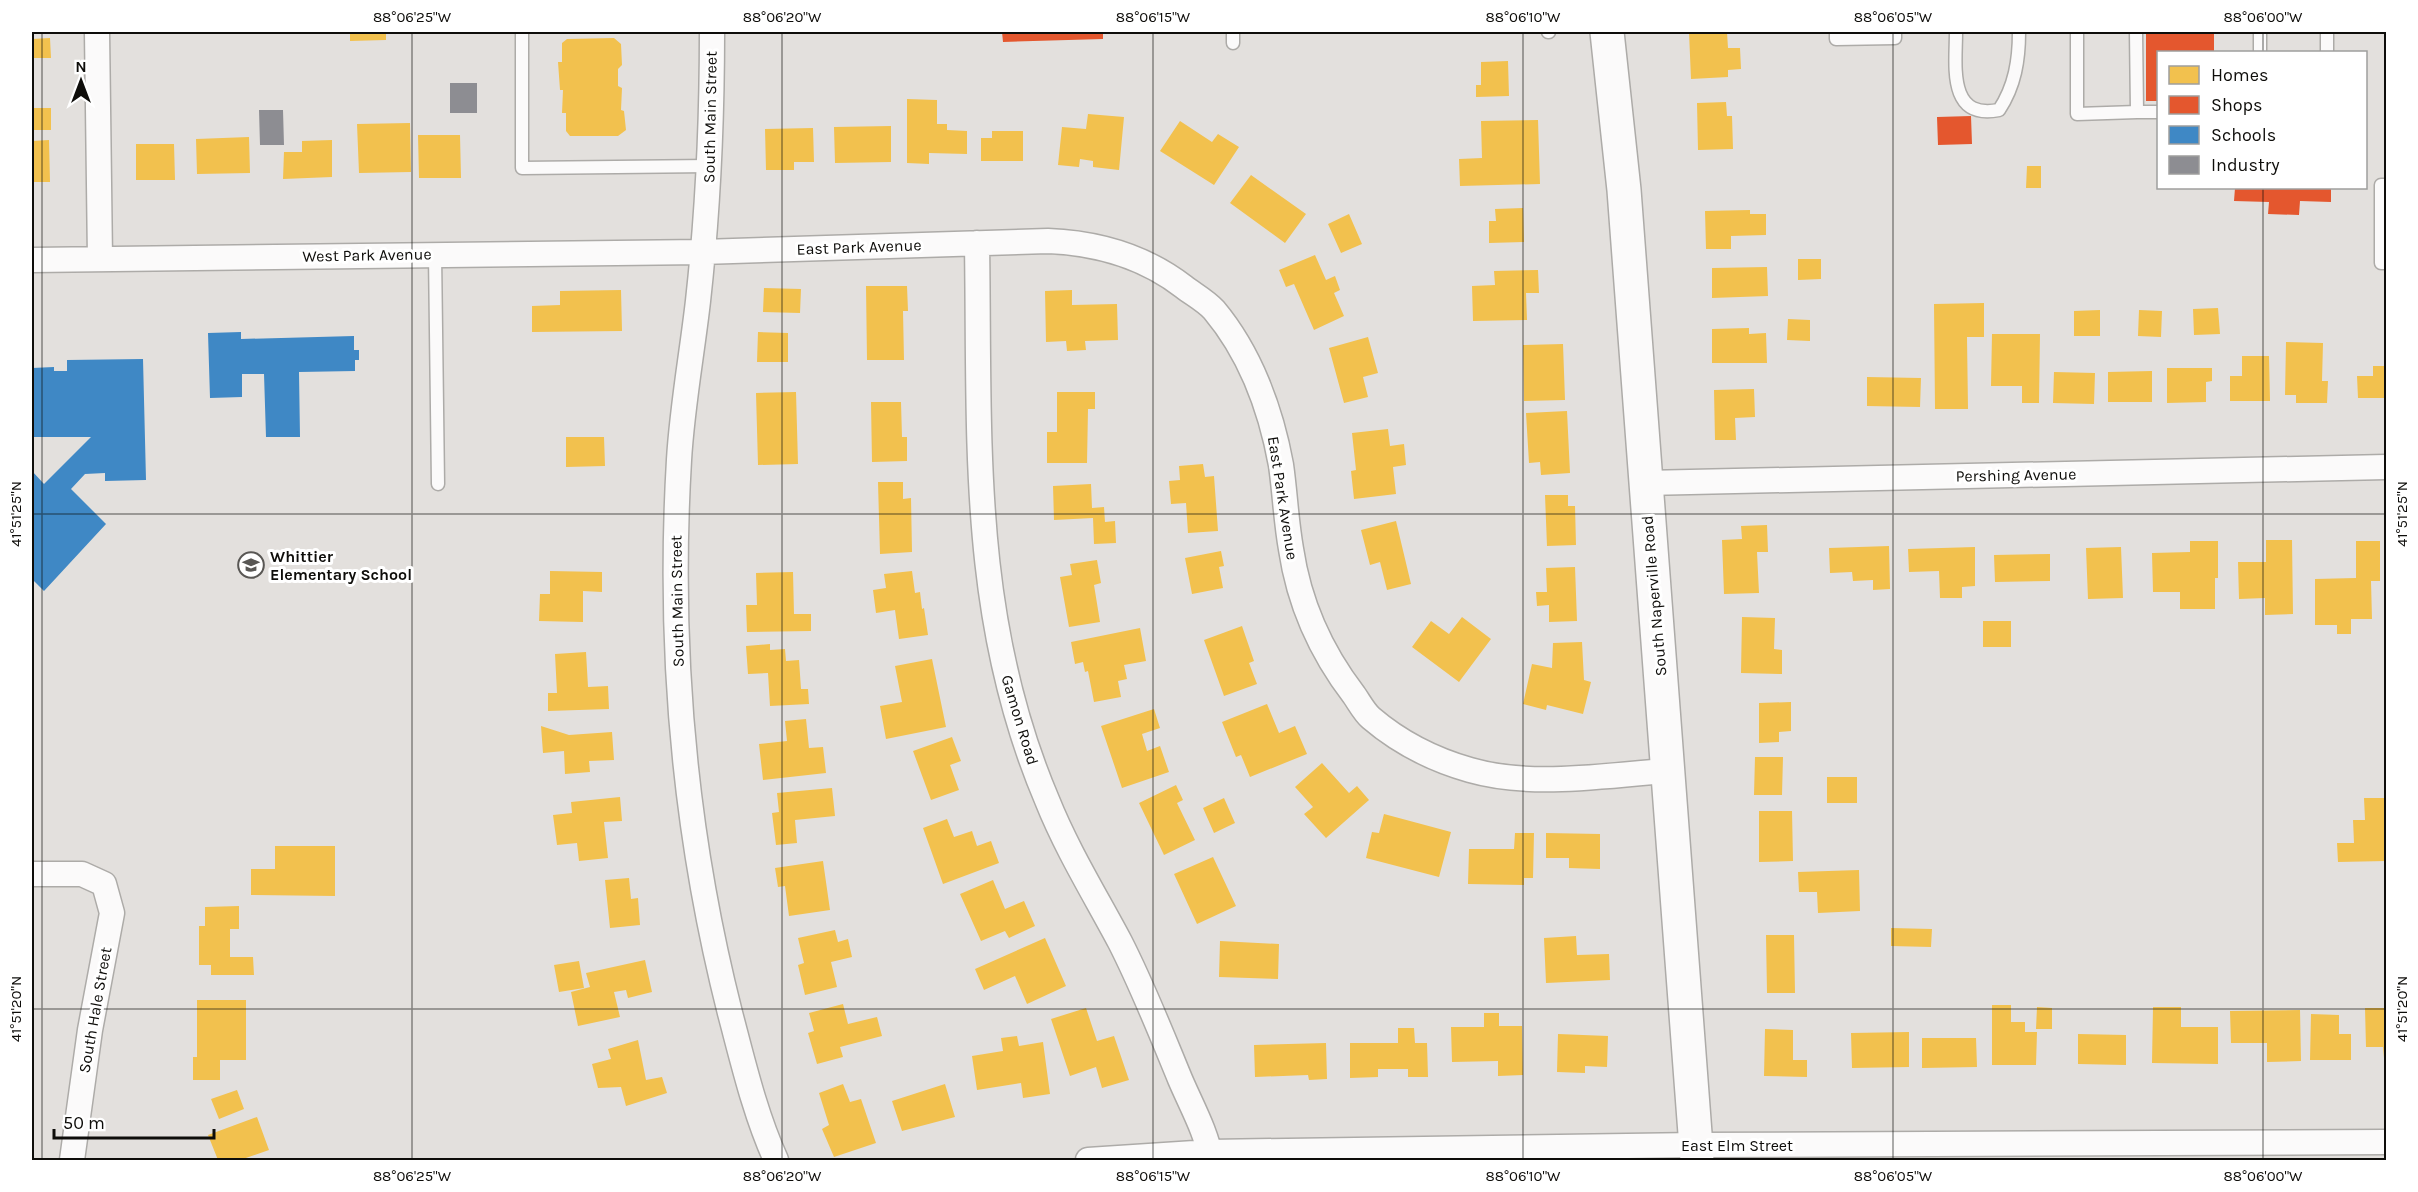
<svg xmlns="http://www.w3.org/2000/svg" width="2418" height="1192" viewBox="0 0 2418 1192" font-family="Karla,sans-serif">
  <rect width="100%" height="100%" fill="#e3e0dd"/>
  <!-- homes -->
  <path fill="#f2c14e" d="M350,32H386V40L350,41Z
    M1689,32H1727L1728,48H1740L1741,69L1728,70V77L1691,79Z
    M50,38L51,58H32V39Z
    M614,38L621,44L622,65L618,69V86L622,88L621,110L624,111L626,130L618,136H570L566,131V113H562L563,90H560L558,62H562V43L567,39Z
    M1508,61L1509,96L1476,97V85H1481V62Z
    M907,99L937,100V124H947V130L967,131V154L929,153V164L907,163Z
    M1726,102L1727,116H1732L1733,149L1698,150L1697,103Z
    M32,108H51V130H32Z
    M1088,114L1124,117L1119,170L1093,167V161L1080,159L1079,167L1058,165L1062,127L1086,129Z
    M1538,120L1540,184L1460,186L1459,159L1482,158L1481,121Z
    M1180,121L1212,142L1218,134L1239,147L1214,185L1160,151Z
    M410,123L411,172L359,173L357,124Z
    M891,126V162L835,163L834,127Z
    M813,128L814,162H794V170H766L765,129Z
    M992,131H1023V161H981V138H992Z
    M418,135H460L461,178H419Z
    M249,137L250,173L197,174L196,139Z
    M49,140L50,182H32V141Z
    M332,140V177L283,179L284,152H302V141Z
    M136,144H174L175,180H136Z
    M2027,166H2041V188H2026Z
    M1251,175L1306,214L1285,243L1230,203Z
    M1523,208L1524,242L1489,243V221H1496L1495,209Z
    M1750,210V214H1766V235L1731,236V249H1706L1705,211Z
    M1349,214L1362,244L1341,253L1328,224Z
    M1315,255L1326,280L1335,276L1340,290L1334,293L1344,316L1314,330L1294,284L1286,287L1279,270Z
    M1798,259H1821V279L1798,280Z
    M1767,267L1768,296L1712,298V268Z
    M1538,270L1539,293H1526L1527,320L1473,321L1472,286L1495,285L1494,271Z
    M866,286H907L908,311H903L904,360H867Z
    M764,288L801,289L800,313L763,312Z
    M621,290L622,331L532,332V306L560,305V291Z
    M1072,290V305L1117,304L1118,340L1085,341L1086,350L1067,351L1066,341L1046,342L1045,291Z
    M1984,303V337H1967L1968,409H1935L1934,304Z
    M2218,308L2220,334L2194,335L2193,309Z
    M2100,310V336H2074V311Z
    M2139,310L2162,311L2161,337L2138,336Z
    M1788,319L1810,320V341L1787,340Z
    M1749,328V334L1766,333L1767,363H1712V329Z
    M758,332L788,333V362H757Z
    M1992,334H2040L2039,403H2022V386H1991Z
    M1368,337L1378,373L1363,377L1368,397L1344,403L1329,348Z
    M2286,342L2323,343L2322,381H2328L2327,403H2296V395H2285Z
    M1563,344L1565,400L1524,401L1523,345Z
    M2242,356H2269L2270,401H2230V376H2242Z
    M2373,366H2386V398H2358L2357,376H2373Z
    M2167,368H2212V381L2206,382V402L2167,403Z
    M2152,371V402H2108V372Z
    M2054,372L2095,373L2094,404L2053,403Z
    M1867,377L1921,378L1920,407L1867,406Z
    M1754,389L1755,417L1735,418L1736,440H1715L1714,390Z
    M796,392L798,464L758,465L756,393Z
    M1057,392H1095V409H1088L1087,463H1047V432H1057Z
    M871,402H901L902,437H907V461L872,462Z
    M1567,411L1570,473L1541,475L1540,462L1529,463L1526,413Z
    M1388,429L1390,446L1404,444L1406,465L1393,467L1396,494L1354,499L1351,471L1356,470L1352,433Z
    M566,437H604L605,466L566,467Z
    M1203,464L1205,477L1214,476L1218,531L1188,533L1186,503L1171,504L1169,481L1180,480L1179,466Z
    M878,482H903V499L911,498L912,552L880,554Z
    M1091,484L1092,508L1104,507L1105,522L1115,521L1116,543L1094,544L1093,518L1054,520L1053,486Z
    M1545,495H1568V506H1575L1576,545L1547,546Z
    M1396,521L1411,584L1387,590L1380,562L1370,565L1361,530Z
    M1767,525L1768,552H1757L1759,593L1724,594L1722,540L1742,539L1741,526Z
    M2266,540H2292L2293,614L2265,615V598L2239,599L2238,562H2266Z
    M2190,541H2218V578H2215V609H2180V592H2153L2152,553L2190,552Z
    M2356,541H2380V581H2371L2372,619H2351V634H2337V625H2315V579L2356,578Z
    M1889,546L1890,589L1873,590V580L1853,581L1852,572L1830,573L1829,548Z
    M1975,547V586L1962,587V598H1940L1939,571L1909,572L1908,549Z
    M2121,547L2123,598L2088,599L2086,548Z
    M1221,551L1224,566L1219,567L1223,588L1192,594L1185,558Z
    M2050,554V581L1995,582L1994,555Z
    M1097,560L1101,583L1094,585L1100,622L1069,627L1060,577L1072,575L1070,564Z
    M1575,567L1577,621L1549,622V605L1537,606L1536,592H1547L1546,568Z
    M550,571L602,572V592L583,591V622L539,621L540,594H550Z
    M912,571L915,593L920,592L922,609L924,608L928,635L899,639L895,610L876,613L873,590L886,588L884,574Z
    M793,572L794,614H811V631L747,632L746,605H757L756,573Z
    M1462,617L1491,639L1459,682L1412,647L1431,621L1449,634Z
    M1742,617L1775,618L1774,649L1782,650V674L1741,673Z
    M1983,621H2011V647H1983Z
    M1242,626L1254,661L1249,663L1257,684L1224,696L1204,640Z
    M1140,628L1146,661L1124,665L1127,679L1118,681L1121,697L1094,702L1088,671L1085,672L1083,662L1075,664L1071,642Z
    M1582,642L1584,680L1591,682L1583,714L1547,705L1546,710L1523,704L1532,664L1552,668L1553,643Z
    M770,644V650L785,649L786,661L799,660L801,689H808L809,704L770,706L768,673L748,674L746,646Z
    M586,652L588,687L608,686L609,709L548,711V693H557L555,654Z
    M932,659L946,727L886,739L880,706L902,702L895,666Z
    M1791,702V731L1779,732V742L1759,743V703Z
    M1267,704L1279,733L1295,726L1307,754L1250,777L1241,755L1236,757L1222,722Z
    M1154,709L1160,728L1142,734L1147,751L1160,746L1169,772L1122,788L1101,726Z
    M806,719L809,748L823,747L826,773L763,780L759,744L787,741L785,721Z
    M541,726L569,735L612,732L614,760L589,761L590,772L565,774L564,751L543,753Z
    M952,737L961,761L950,765L959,790L931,800L913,751Z
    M1755,757H1783L1782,795H1754Z
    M1322,763L1349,793L1357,786L1369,800L1326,838L1304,814L1313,807L1295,787Z
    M1827,777H1857V803H1827Z
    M1176,785L1183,800L1177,803L1195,840L1164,855L1139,803Z
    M832,788L835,816L795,820L797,843L776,845L772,813L779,812L777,793Z
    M620,797L622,821L604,822L608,858L579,861L577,843L557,845L553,815L572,813L571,802Z
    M1224,798L1235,823L1214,833L1203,808Z
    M2364,798H2386V861L2338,862L2337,843H2354L2353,820H2365Z
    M1759,811H1792L1793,861L1759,862Z
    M1384,814L1451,832L1439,877L1366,858L1372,832L1379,833Z
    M947,819L954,837L972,831L977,846L991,841L999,863L943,884L923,828Z
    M1515,833H1534L1533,878H1524V885L1468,884L1469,849H1514Z
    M1546,833L1600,834V869L1569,868V858H1546Z
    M275,846H335V896L251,895V869H275Z
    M1213,857L1236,906L1197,924L1174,874Z
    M823,861L830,910L789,916L785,886L778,887L775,868Z
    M1859,870L1860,911L1818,913L1817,892H1799L1798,872Z
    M629,878L631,899L638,898L640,925L610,928L605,880Z
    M993,880L1005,909L1024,901L1035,926L1009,938L1005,931L981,941L960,894Z
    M239,906V929H230V957H253L254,975H211V965H199V926H205V907Z
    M1891,928L1932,929L1931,947L1891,946Z
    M835,930L838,942L848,939L852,957L831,962L837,987L805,995L798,965L804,963L798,938Z
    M1766,935H1794L1795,993H1767Z
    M1576,936L1577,955L1609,954L1610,980L1546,983L1544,938Z
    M1045,938L1066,986L1027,1004L1015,976L984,990L975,969Z
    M1220,941L1279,944L1278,979L1219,977Z
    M645,960L652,992L628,998L626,990L614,992L620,1017L578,1026L571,992L590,987L586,973Z
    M579,961L584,988L559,992L554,965Z
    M197,1000H246V1060H220V1080H193V1057H197Z
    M843,1004L848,1024L877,1017L882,1036L840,1047L843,1057L817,1064L808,1033L814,1031L809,1013Z
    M1992,1005H2011V1022H2025V1032H2037L2036,1065H1992Z
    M2037,1007L2052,1008V1029H2036Z
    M2153,1007H2181V1027H2218V1064L2152,1063Z
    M1086,1008L1097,1041L1114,1036L1129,1080L1102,1088L1096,1067L1070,1076L1051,1019Z
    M2365,1008H2386V1058H2384L2383,1047H2366Z
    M2300,1010L2301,1061L2267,1062V1043H2231L2230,1011Z
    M1484,1013H1499V1026H1522L1523,1075L1498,1076V1061L1452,1062L1451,1027H1484Z
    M2311,1014L2339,1015V1034H2351V1060H2310Z
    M1398,1028H1414L1415,1043H1427L1428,1077H1408V1069H1378V1077L1350,1078V1043H1398Z
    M1765,1029L1793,1030V1060H1807V1077L1764,1076Z
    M1909,1032V1067L1852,1068L1851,1033Z
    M1558,1034L1608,1036L1607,1067L1585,1066V1073L1557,1072Z
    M2078,1034L2126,1035V1065L2078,1064Z
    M1017,1036L1019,1046L1043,1042L1050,1094L1023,1098L1021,1083L977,1090L972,1056L1003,1051L1001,1038Z
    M1922,1038H1976L1977,1067L1922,1068Z
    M638,1040L646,1080L662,1077L667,1093L626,1106L621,1087L598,1088L592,1064L611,1059L608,1049Z
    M1326,1043L1327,1079L1309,1080L1308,1075L1255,1077L1254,1045Z
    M843,1084L850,1102L861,1099L876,1143L834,1157L822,1129L829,1125L819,1093Z
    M945,1084L955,1117L902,1131L892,1101Z
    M237,1090L244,1109L219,1119L211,1099Z
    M257,1117L269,1150L240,1160H218L208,1135Z"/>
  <!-- shops -->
  <path fill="#e4572e" d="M1002,32H1103V39L1003,42Z
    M2146,32H2214V52H2158V101H2146Z
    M1971,116L1972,144L1938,145L1937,117Z
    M2235,188H2331V202L2300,201L2299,215L2268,214L2269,202L2234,201Z"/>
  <!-- schools -->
  <path fill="#3f88c5" d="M241,332V339L354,336V350H359V360H355V371L299,372L300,437H266L264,374H242V397L210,398L208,333Z
    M143,359L146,480L105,481V473L85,474L71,489L106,524L44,591L32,579V471L44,484L91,437H32V368L54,367V371H67V360Z"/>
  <!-- industry -->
  <path fill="#8d8d92" d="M450,83H477V113H450Z
    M259,110H283L284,145H260Z"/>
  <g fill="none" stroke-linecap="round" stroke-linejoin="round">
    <!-- lane casing -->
    <g stroke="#adaba8" stroke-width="15">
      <path id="lane" d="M522,32V168L710,166
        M1233,32V43
        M1548,32H1549
        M1836,32V39L1895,38V32
        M1956,32C1956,65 1947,120 1999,110C2015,86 2019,60 2019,32
        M2077,32V114L2137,112L2136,32
        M2327,32V52
        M2260,52V32
        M2137,112H2158
        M2386,185H2381V263H2386
        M435,254L438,484"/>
    </g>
    <!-- street casing -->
    <g stroke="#adaba8" stroke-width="27">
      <path id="street" d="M97,32L100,259
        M712,32C712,122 708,211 698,301C692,354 682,407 679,460C668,646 684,832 730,1013C743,1062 755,1114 776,1160
        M977,243C980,437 969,617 1047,800C1067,850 1095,895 1120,942C1143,987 1161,1033 1180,1079C1191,1105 1207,1133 1211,1160
        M32,260L702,252L1048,241C1098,243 1144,256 1184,287C1193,294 1206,301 1214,310C1250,353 1271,410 1281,465C1285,493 1286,521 1291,549C1299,603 1321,652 1354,695C1359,702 1364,712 1371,718C1399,742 1435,760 1470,770C1533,788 1604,775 1668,771
        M1645,483L2386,467
        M32,874H82L104,884L112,913L90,1030L72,1160
        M1088,1160L1210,1152L1696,1145L2386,1142"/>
    </g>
    <!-- secondary casing -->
    <g stroke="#adaba8" stroke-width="36">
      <path id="secondary" d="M1607,32L1624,190L1697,1160"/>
    </g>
    <!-- lane -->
    <use href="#lane" stroke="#fbfafa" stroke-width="12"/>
    <!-- street -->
    <use href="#street" stroke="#fbfafa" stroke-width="24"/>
    <!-- secondary -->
    <use href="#secondary" stroke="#fbfafa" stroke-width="33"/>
  </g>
  <!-- ticks -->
  <path fill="none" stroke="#0e0d0a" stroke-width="1.5" stroke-opacity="0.45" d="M42,32V1160M412,32V1160M782,32V1160M1153,32V1160M1523,32V1160M1893,32V1160M2263,32V52M2263,188V1160M32,514H2386M32,1009H2386"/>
  <!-- icons -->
  <defs>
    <g id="school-ring" transform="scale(1.35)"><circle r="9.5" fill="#fff" stroke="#595754" stroke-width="1.5"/><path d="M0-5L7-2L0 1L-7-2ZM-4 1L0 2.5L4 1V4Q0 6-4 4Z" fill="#595754"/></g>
  </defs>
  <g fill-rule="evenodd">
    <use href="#school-ring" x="251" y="565"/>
  </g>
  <g text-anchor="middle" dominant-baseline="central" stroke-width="6" stroke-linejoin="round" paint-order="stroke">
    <!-- street labels -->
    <g font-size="16" fill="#0e0d0a" stroke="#fff">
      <text transform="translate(710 117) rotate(-89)">South Main Street</text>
      <text transform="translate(859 247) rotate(-2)">East Park Avenue</text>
      <text transform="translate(367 255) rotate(-1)">West Park Avenue</text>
      <text transform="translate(2016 475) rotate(-1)">Pershing Avenue</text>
      <text transform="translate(1283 498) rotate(81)">East Park Avenue</text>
      <text transform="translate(1654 596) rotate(-95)">South Naperville Road</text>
      <text transform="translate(677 601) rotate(-91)">South Main Street</text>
      <text transform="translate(1020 720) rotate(73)">Gamon Road</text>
      <text transform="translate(95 1010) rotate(-80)">South Hale Street</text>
      <text x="1737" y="1145">East Elm Street</text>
    </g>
    <!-- poi labels -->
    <g font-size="16" font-weight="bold" fill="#0e0d0a" stroke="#fff" text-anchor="start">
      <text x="270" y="556">Whittier<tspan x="270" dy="18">Elementary School</tspan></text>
    </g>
  </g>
  <!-- border -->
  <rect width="2418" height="1192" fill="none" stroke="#ffffff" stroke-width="66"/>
  <!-- legend -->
  <rect x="2157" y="51" width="210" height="138" fill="#ffffff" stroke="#9f9e9d" stroke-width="1.5"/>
  <rect x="2169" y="66" width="30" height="18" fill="#f2c14e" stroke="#9f9e9d" stroke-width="1.5"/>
  <text x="2211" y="81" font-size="18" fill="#0e0d0a">Homes</text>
  <rect x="2169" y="96" width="30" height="18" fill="#e4572e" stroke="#9f9e9d" stroke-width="1.5"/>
  <text x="2211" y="111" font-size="18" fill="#0e0d0a">Shops</text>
  <rect x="2169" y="126" width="30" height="18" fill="#3f88c5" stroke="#9f9e9d" stroke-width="1.5"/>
  <text x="2211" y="141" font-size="18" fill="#0e0d0a">Schools</text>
  <rect x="2169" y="156" width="30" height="18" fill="#8d8d92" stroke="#9f9e9d" stroke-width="1.5"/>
  <text x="2211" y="171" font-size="18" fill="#0e0d0a">Industry</text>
  <!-- north arrow -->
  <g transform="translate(81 81)" stroke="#ffffff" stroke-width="4.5" paint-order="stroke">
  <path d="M0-4.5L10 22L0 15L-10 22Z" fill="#0e0d0a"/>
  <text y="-9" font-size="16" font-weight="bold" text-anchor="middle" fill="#0e0d0a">N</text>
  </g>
  <!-- scale -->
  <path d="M54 1129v9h160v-9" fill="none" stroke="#0e0d0a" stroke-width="3"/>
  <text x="63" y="1129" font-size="18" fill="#0e0d0a" stroke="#ffffff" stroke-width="4.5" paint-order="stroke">50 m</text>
  <rect x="33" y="33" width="2352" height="1126" fill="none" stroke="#0e0d0a" stroke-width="2"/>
  <g font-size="15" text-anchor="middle" fill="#0e0d0a">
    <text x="412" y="22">88°06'25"W</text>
    <text x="782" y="22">88°06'20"W</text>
    <text x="1153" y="22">88°06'15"W</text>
    <text x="1523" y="22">88°06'10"W</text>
    <text x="1893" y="22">88°06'05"W</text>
    <text x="2263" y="22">88°06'00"W</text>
    <text transform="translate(16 514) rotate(-90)" y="5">41°51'25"N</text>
    <text transform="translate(2402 514) rotate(-90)" y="5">41°51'25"N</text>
    <text transform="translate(16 1009) rotate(-90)" y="5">41°51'20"N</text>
    <text transform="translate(2402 1009) rotate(-90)" y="5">41°51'20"N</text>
    <text x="412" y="1181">88°06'25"W</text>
    <text x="782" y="1181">88°06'20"W</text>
    <text x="1153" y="1181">88°06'15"W</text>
    <text x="1523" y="1181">88°06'10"W</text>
    <text x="1893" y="1181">88°06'05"W</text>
    <text x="2263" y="1181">88°06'00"W</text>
  </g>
</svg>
